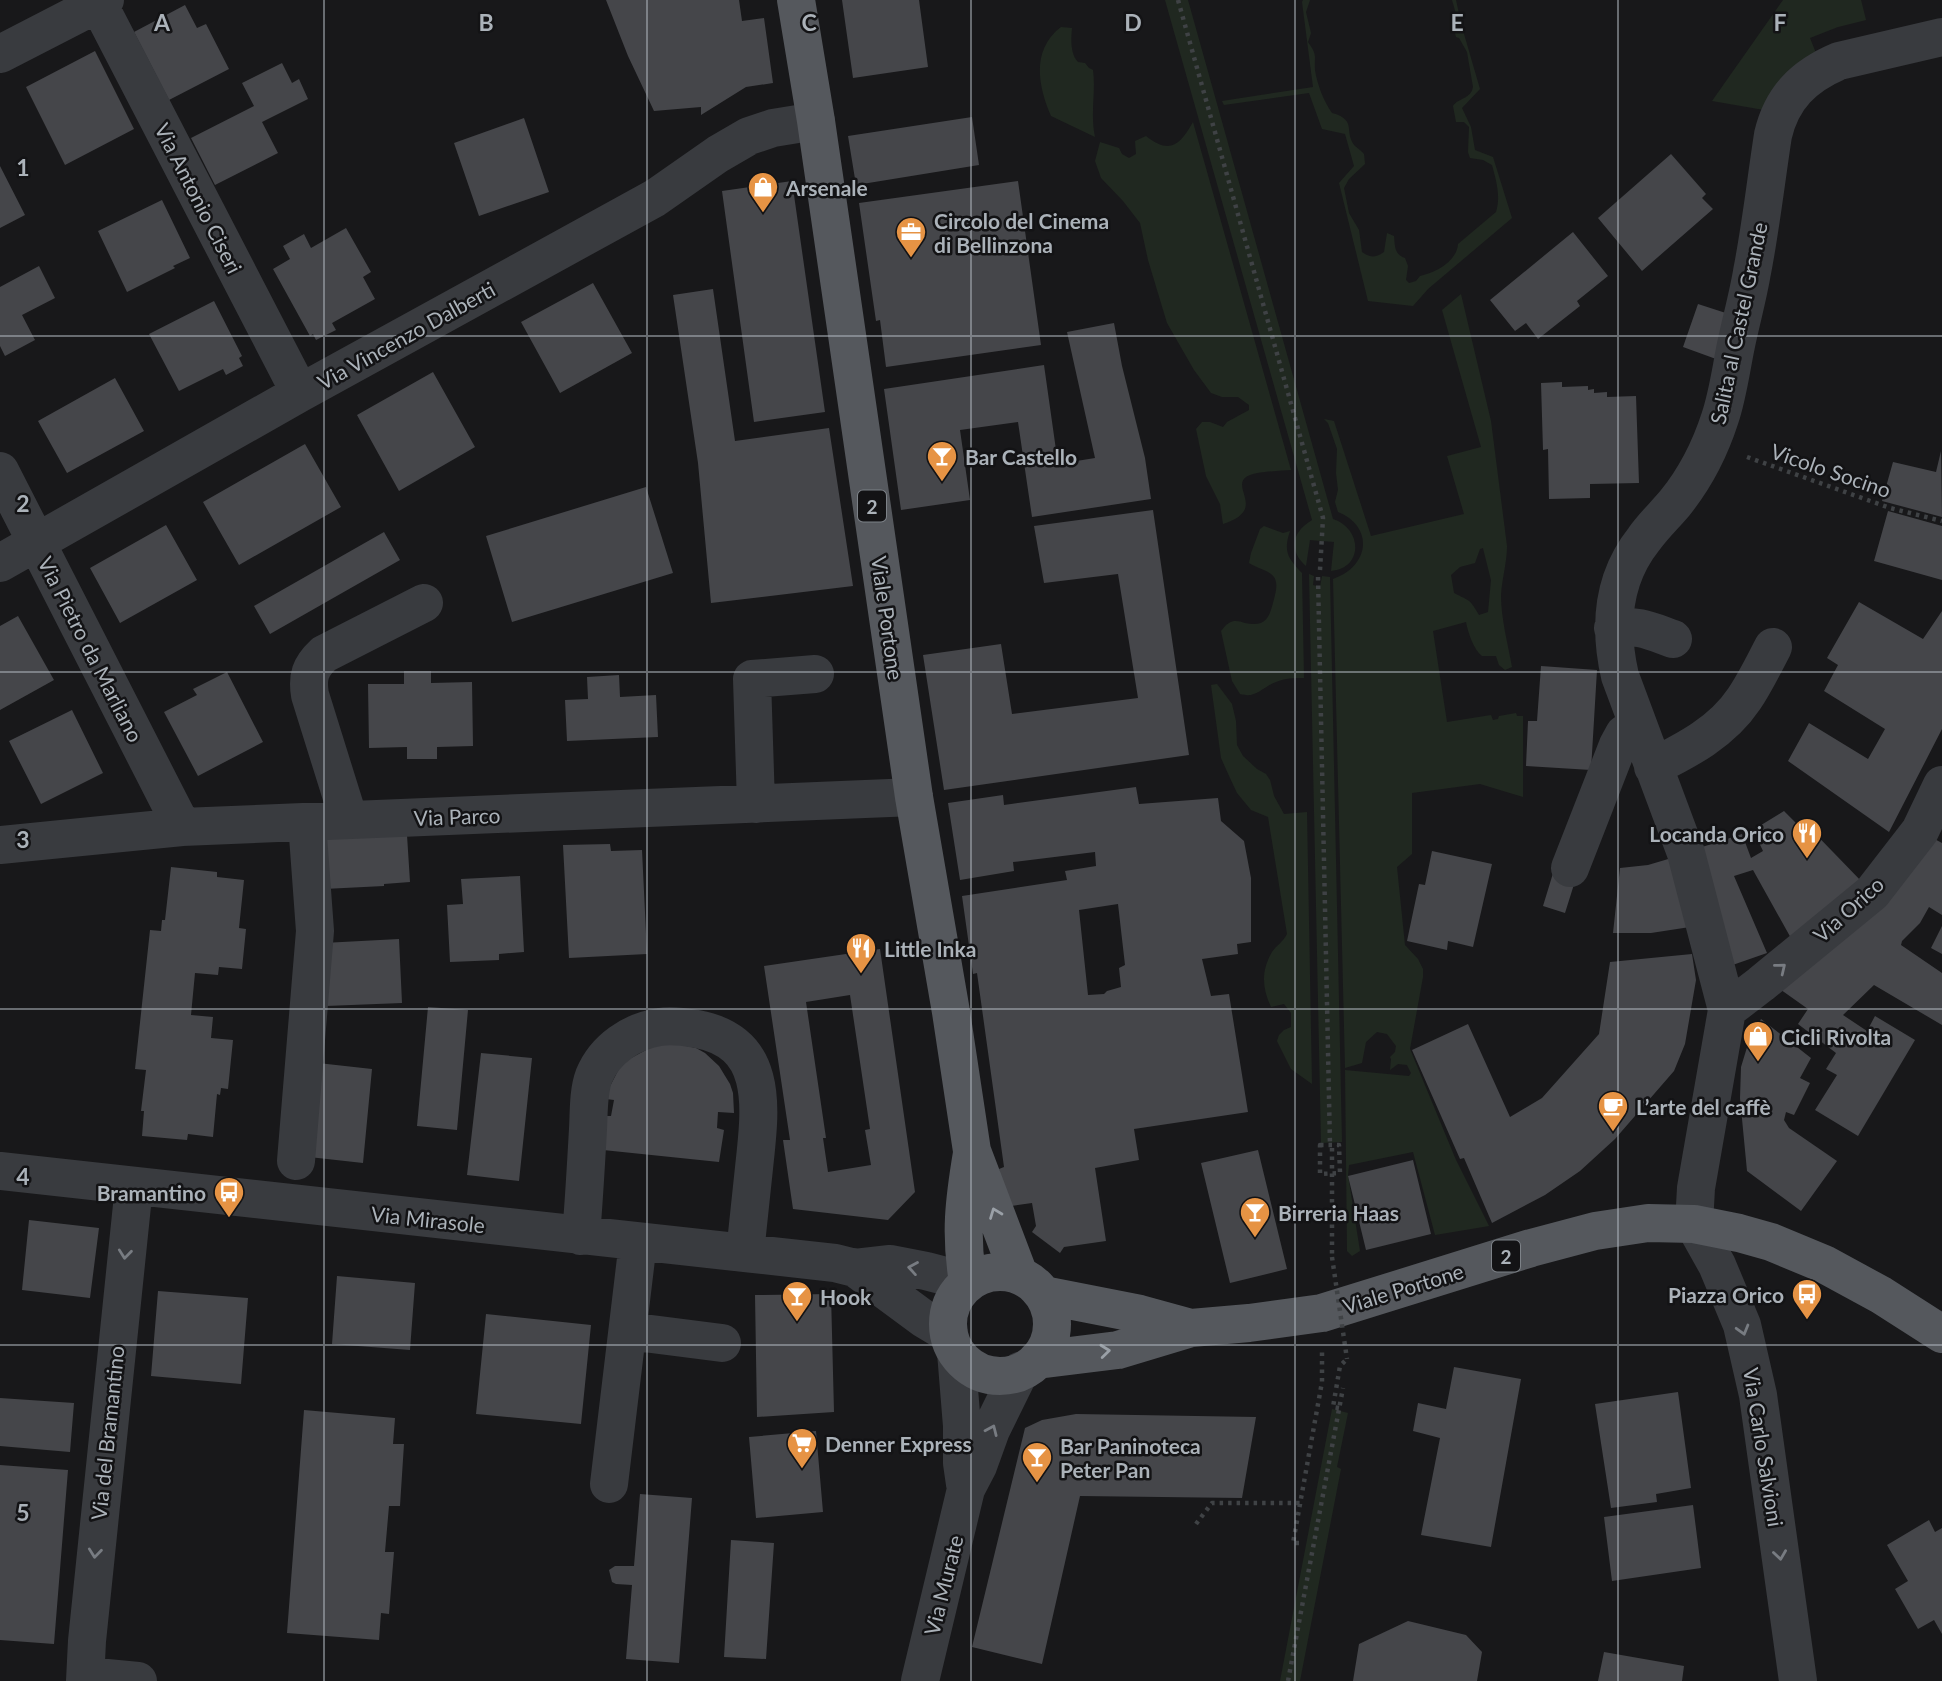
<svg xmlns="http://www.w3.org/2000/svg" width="1942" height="1681" viewBox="0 0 1942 1681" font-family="Lato,sans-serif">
  <rect width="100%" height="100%" fill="#18181a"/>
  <!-- green -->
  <path fill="#202820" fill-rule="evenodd" d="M1165,0H1188L1333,519C1362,528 1364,568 1331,571L1334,542L1310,540L1306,566C1288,550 1292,532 1312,520Z
    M1303,0H1310L1306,12L1311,33L1308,42C1318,56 1314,55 1315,70C1317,84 1324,102 1332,113C1358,120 1343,132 1355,146C1358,149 1362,151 1364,154L1365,164L1349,179L1344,188L1349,213L1359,230L1362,252C1370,258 1376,258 1384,252L1387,233L1394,236C1395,246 1394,254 1405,258L1408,266L1406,280L1409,283L1416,281L1420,276C1434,273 1457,262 1458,244L1496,212C1501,196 1496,180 1492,165L1483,160L1470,158L1468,152L1469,127L1464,122H1456L1453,106C1458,98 1471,99 1473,87L1467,52L1459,38L1456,37L1452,23L1456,14L1452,0H1456L1462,27L1480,89L1462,108L1471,127L1475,150L1493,157L1512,218L1428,289L1413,306L1368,301L1339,183L1354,166L1345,134L1322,129L1309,93L1224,105L1222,101L1313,87L1302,2Z
    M1783,0H1861L1866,20L1838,27L1810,38L1818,58L1764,110L1712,101Z
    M1061,27L1072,28C1071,38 1070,54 1078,62L1085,63L1089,68L1093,70C1096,92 1090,114 1095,137L1051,116C1038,86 1031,50 1061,27Z
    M1193,122L1291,470C1280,471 1255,471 1246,477C1231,488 1267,510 1223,524L1220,504L1206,476L1196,429L1202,422H1210L1223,427L1227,422L1249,410V405L1238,397H1222L1211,393L1194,370L1167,323L1148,260L1140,223L1123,201L1101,178L1095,161L1100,142L1119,148L1122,154L1129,158L1136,154L1135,141L1146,136C1170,155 1180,145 1193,122Z
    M1461,294L1491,421L1507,546C1507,562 1502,579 1501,595C1501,619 1508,644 1512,667L1505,670L1499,665L1496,656H1482C1474,650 1468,633 1466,622L1433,631L1447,722L1491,715L1493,720L1498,719L1499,716L1516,713L1517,716H1523V797L1480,784L1412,793V854L1397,867L1405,945L1418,959L1423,969V977L1410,1049L1456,1160L1489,1226L1435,1235L1413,1152L1349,1165L1348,1175L1360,1251L1352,1256L1347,1251L1345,1070L1409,1076L1411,1073L1407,1065L1398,1064L1390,1070L1391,1059L1390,1057L1395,1052L1396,1046L1387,1034L1377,1032L1366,1042L1362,1063L1345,1068L1333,579C1369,567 1375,527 1338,512L1335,502L1338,490L1336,473L1337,449L1328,423L1324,419L1334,421L1371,536L1464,514L1447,456L1481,447L1442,310ZM1483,548L1491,580L1488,612L1479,615C1469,598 1471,602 1454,593L1451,575L1460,567L1475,563L1480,549Z
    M1264,526L1283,533L1290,531C1283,552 1288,558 1302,573L1304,678C1294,678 1285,678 1276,682C1262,687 1256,699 1240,694L1232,681L1221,631C1223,629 1225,625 1229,623C1234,620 1239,621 1245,623C1268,628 1270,615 1275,595C1281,571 1266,573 1249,563L1251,553L1260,529Z
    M1309,574L1314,576L1313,585L1320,587L1322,576L1330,577L1342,1142L1321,1143Z
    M1217,684L1232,704L1236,721L1237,745L1243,756L1257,769L1266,774L1270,780L1274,796L1284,814L1307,812L1312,1084L1291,1069L1277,1041L1279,1035L1284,1030L1291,1027V1013L1284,1004L1271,1007C1262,988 1261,971 1272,952C1277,945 1283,942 1287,934L1268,817L1251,810L1237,793L1230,778L1221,758L1211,685Z
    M1332,1409L1348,1413L1337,1467L1341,1469L1300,1681H1280Z"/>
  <!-- building -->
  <path fill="#45464a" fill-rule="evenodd" d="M606,0H739L742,21L764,18L773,83L746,87L701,115V107L654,111L628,56Z
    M842,0H919L928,67L853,78Z
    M185,5L197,28L206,24L229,69L169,100L134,32Z
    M95,51L134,129L65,165L26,87Z
    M282,63L292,83L299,79L308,99L262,122L278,153L215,185L191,138L254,106L242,83Z
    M972,117L979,165L856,185L848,136Z
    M524,118L549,192L479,216L454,143Z
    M1671,154L1706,194L1702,198L1713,209L1642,271L1598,218Z
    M0,166L25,215L0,228Z
    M792,181L825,412L754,422L722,191Z
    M1018,181L1041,345L886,367L880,320L876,321L859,203Z
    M162,200L190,258L173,266L175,268L127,292L98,231Z
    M346,228L371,272L363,277L375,299L332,323L336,330L316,340L313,334L310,336L273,269L290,259L283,246L304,234L311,248Z
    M1573,232L1608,276L1577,301L1580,306L1538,339L1526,323L1515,331L1490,300Z
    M39,266L55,298L22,315L35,340L5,356L0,346V287Z
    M593,283L632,353L560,393L521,322Z
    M713,289L735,441L829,428L853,586L711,603L698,463L673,295Z
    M214,301L242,356L239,358L243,366L226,375L223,369L179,391L149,334Z
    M1698,304L1732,315L1716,359L1683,347Z
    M1114,323L1122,366L1145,458L1151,499L1032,517L1018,422L960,430L970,500L901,510L884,389L1044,365L1058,464L1095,458L1067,332Z
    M433,372L475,447L399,491L357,415Z
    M115,378L144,431L67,473L38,421Z
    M1562,382V387L1588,386V390L1594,389V393L1607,392V397L1636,396L1639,483L1590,484V498L1549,499L1548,449L1543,450L1541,383Z
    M305,444L341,507L239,565L203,502Z
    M1941,451L1942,517L1882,501L1893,462L1936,472Z
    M646,487L673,573L512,622L486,536Z
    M1153,510L1189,755L944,790L923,655L1001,644L1012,714L1138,698L1118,574L1044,583L1034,526Z
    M1888,511L1942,526V580L1874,561Z
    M166,525L197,580L120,623L90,568Z
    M384,532L400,560L270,634L254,606Z
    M1859,602L1923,639L1942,611V729L1889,832L1788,761L1809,723L1868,759L1885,729L1824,691L1838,665L1827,658Z
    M18,616L54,680L0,710V626Z
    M1541,666L1597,670L1591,770L1526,766L1528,721H1537Z
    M404,671H431V683L472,682L473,746L437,747V759H407V747L369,748L368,684H404Z
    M227,672L263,742L198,776L164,712L197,695L193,689Z
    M619,675L620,697L656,695L658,737L567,741L565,700L588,699L587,677Z
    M72,710L103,773L41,804L9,741Z
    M1136,787L1139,804L1218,798L1221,821L1244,841L1251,878V942L1237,944L1238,954L1202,959L1211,996L1229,994L1248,1112L1134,1129L1139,1160L1095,1168L1106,1241L1064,1247L1060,1253L1032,1232L1036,1226L1032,1203L1005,1207L999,1169L1004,1167L977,973L973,974L962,896L1067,880L1065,871L1096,866L1095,852L1013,862L1014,871L960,880L948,803L1003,795L1004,805ZM1118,904L1125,965L1119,968L1121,987L1107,991L1104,994L1088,995L1079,910Z
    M1784,811L1797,824L1802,820L1864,884L1792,940L1753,870L1734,876L1767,953L1724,968L1693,850L1742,834L1751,858L1763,851L1753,830Z
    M407,835L410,882L384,884V886L324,889L321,836Z
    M1927,835L1942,843V915L1929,907L1920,923L1902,941L1901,945L1942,973V1025L1874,985L1843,1015L1867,1031L1875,1016L1915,1040L1858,1136L1815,1110L1837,1075L1826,1069L1836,1053L1798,1024L1808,1009L1777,987Z
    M610,844L611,851L642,850L647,954L569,958L563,845Z
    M1432,851L1492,864L1473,947L1448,941L1447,950L1407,941L1419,884L1425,885Z
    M1675,857L1690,927L1651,933H1613L1620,868L1648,865Z
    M171,867L217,872V877L244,880L239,928L246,929L242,969L219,967L218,975L195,973L191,1015L213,1017L211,1038L233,1040L228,1089L221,1088L220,1095L217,1094L213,1137L188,1134L187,1140L142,1136L144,1111H141L146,1070L135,1069L150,930L161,931L162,920H165Z
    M1554,870L1576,878L1565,913L1543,906Z
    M520,876L524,952L499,954V960L450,962L447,905L463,904L461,879Z
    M1942,926V954L1931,948Z
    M399,939L402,1003L326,1006L323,943Z
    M880,949L915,1192L888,1220L793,1209L783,1140H790L764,966ZM850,995L870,1129L865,1130L871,1165L828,1172L823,1138H826L806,1002Z
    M1692,954L1696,980L1685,1044L1674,1071L1615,1139L1580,1171L1545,1195L1492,1223L1464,1158L1460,1159L1412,1050L1468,1024L1510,1117L1542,1098L1599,1034L1610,962Z
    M428,1007L468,1010L457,1130L417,1126Z
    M1761,1019L1811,1058L1800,1078L1810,1083L1794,1115L1786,1112L1784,1120L1789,1128L1837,1161L1801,1211L1747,1171L1740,1098L1741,1067L1748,1044Z
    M667,1042L696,1048L705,1053L719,1066L730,1084L733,1093L734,1113L718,1112L717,1128L724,1130L719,1162L603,1150L606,1116H611L614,1100L606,1099L608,1090L622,1063L657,1044Z
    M481,1053L532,1058L519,1181L467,1175Z
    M318,1063L372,1069L363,1163L309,1157Z
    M1258,1150L1287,1269L1230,1283L1201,1163Z
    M1413,1160L1431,1234L1366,1250L1348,1176Z
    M29,1220L99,1228L90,1298L22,1290Z
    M337,1276L415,1283L410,1350L332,1344Z
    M158,1291L248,1298L241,1384L151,1376Z
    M831,1294L834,1412L757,1417L755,1295Z
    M486,1314L591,1325L581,1424L476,1414Z
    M1454,1367L1521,1379L1491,1547L1421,1535L1440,1438L1413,1431L1418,1403L1446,1409Z
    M1678,1392L1691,1488L1656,1494L1657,1502L1611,1508L1595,1404Z
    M0,1398L74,1403L70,1452L0,1446Z
    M304,1410L395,1418L393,1444H404L400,1506H389L385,1552H394L389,1614L381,1613L379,1640L287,1633Z
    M1076,1414L1256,1417L1242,1498L1080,1496L1042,1664L972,1647L1025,1428L1042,1420Z
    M816,1431L823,1512L756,1518L749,1437Z
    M0,1465L68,1470L54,1644L0,1640Z
    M640,1494L692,1498L679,1663L626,1659L632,1585L616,1584L612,1582L609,1570L615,1566H634Z
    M1693,1505L1701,1568L1612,1581L1604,1517Z
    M1929,1520L1935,1532L1942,1528V1634L1934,1620L1918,1629L1895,1589L1908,1581L1887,1545Z
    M731,1540L774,1543L766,1659L724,1657Z
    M1408,1621L1466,1635L1482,1652L1477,1681H1353L1359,1644Z
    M1604,1652L1684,1666L1682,1681H1598Z"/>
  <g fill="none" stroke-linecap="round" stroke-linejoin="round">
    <!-- path -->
    <path stroke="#3f4245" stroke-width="4.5" stroke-dasharray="3.5 5" stroke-linecap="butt" d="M1178,0L1323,518L1320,570
      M1747,457L1890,508L1942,521
      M1318,577L1330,1145
      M1320,1145H1339L1340,1173L1320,1174Z
      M1332,1148V1257
      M1339,1408L1333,1407L1340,1366L1347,1359
      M1196,1524L1212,1503H1300
      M1299,1543H1293L1322,1382V1352
      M1288,1681L1343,1388"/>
    <!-- minor -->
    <path stroke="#393b3f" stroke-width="38" d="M98,3L300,393
      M0,54L105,0
      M0,471L182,827
      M0,563L300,393L655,198L718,154L749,136L773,128L816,121
      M1613,628C1640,625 1648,630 1673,639
      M1653,767C1687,750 1722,732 1744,699C1755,683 1764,664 1773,647
      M756,804L752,679L815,674
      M349,820L310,695C307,677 310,667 324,654L424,603
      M0,845L182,827L914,797
      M1570,868L1618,745L1624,734L1637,726
      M1727,1010L1761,984L1872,893L1920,831L1942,785
      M296,1161L315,931L307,822
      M0,1171L745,1253L835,1263L855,1268L890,1264L926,1271L968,1282
      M581,1236C584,1200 586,1165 588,1129C589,1112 588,1092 594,1076C605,1049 632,1031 660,1027C672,1025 685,1027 697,1029C771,1043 760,1110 754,1168C751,1196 748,1225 745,1253
      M855,1268L924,1319L949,1334
      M628,1331L722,1343
      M956,1352L962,1426V1463L965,1484
      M609,1484L638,1242
      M86,1676L138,1681
      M85,1681L87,1641L134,1186
      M920,1681L966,1489L978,1466L991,1430L1020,1371
      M1798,1681L1758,1395L1742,1325L1717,1265L1694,1224L1696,1188L1727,1010L1686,853L1620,676C1609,628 1612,579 1644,539C1653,526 1665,515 1675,503C1696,477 1710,449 1720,418C1728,394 1731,369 1736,345C1741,321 1748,296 1752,272C1761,226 1766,180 1773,135C1782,97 1804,76 1839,61L1942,37"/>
    <!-- major -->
    <path stroke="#55585d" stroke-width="38" d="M796,0L816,121L914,797L951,1012L972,1151L1019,1275
      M948 1324a52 52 0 1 1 104 0a52 52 0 1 1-104 0Z
      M968,1282C960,1234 964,1201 972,1153
      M1043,1295L1140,1314L1191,1328
      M1037,1360L1118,1350L1191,1328L1249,1323L1322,1313L1531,1248L1595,1231L1648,1223L1694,1224L1739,1233L1771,1242L1824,1264L1881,1295L1942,1334"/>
    <!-- path-bridge -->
    <path stroke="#3f4245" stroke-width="4.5" stroke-dasharray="3.5 5" stroke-linecap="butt" d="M1332,1257L1347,1359"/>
  </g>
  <!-- one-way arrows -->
  <defs><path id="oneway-chevron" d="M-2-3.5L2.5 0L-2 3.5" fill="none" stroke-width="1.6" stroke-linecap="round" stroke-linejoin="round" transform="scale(1.75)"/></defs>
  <g stroke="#787c82">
    <use href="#oneway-chevron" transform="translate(1781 968) rotate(-39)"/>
    <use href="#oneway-chevron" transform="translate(125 1254) rotate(96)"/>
    <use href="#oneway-chevron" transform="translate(913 1268) rotate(-170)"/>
    <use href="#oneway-chevron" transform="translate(1743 1330) rotate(74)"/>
    <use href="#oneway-chevron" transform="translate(992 1430) rotate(-66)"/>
    <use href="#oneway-chevron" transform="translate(95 1553) rotate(96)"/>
    <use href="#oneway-chevron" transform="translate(1780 1555) rotate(82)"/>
  </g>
  <g stroke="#9aa0a7">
    <use href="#oneway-chevron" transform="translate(995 1213) rotate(-111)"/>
    <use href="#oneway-chevron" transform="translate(1105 1351) rotate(-6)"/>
  </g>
  <!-- grid -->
  <path fill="none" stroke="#abb2b9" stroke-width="2" stroke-opacity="0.55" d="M324,0V1681M647,0V1681M971,0V1681M1295,0V1681M1618,0V1681M0,336H1942M0,672H1942M0,1009H1942M0,1345H1942"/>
  <!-- icons -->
  <defs>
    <g id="shop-pin" transform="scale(1.575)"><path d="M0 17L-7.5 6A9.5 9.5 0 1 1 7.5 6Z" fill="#e69344" stroke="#131315"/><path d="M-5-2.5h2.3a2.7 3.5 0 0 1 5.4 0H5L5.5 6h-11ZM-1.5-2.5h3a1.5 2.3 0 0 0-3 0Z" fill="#fff"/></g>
    <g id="office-pin" transform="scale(1.575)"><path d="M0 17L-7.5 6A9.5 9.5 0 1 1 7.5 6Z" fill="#e69344" stroke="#131315"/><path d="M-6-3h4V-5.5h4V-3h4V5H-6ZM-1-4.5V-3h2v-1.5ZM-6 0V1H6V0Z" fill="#fff"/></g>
    <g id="bar-pin" transform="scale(1.575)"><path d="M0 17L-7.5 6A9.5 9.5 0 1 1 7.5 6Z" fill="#e69344" stroke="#131315"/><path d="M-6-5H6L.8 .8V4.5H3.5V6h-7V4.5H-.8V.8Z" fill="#fff"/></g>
    <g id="restaurant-pin" transform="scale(1.575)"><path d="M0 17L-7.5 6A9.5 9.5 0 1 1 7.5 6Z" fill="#e69344" stroke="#131315"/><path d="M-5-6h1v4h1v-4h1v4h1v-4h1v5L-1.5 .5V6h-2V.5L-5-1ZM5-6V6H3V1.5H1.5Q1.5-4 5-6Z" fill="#fff"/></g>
    <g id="cafe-pin" transform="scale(1.575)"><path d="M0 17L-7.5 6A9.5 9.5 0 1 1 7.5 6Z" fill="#e69344" stroke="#131315"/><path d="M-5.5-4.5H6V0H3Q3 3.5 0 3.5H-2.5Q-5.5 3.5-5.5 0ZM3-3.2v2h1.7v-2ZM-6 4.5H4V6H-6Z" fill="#fff"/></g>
    <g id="bus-pin" transform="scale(1.575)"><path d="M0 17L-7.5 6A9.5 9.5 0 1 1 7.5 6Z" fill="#e69344" stroke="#131315"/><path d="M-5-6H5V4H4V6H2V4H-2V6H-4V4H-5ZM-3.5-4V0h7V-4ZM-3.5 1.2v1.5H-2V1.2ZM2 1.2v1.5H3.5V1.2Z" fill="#fff"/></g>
    <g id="supermarket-pin" transform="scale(1.575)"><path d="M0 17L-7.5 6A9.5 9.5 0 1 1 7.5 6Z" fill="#e69344" stroke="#131315"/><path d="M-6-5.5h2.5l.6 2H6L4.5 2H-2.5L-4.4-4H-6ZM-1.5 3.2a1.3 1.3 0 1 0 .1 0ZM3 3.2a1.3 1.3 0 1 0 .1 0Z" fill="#fff"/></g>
  </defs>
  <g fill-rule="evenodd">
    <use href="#shop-pin" x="763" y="187"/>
    <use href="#office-pin" x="911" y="232"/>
    <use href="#bar-pin" x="942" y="456"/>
    <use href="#restaurant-pin" x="1807" y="833"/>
    <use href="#restaurant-pin" x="861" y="948"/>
    <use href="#shop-pin" x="1758" y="1036"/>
    <use href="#cafe-pin" x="1613" y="1106"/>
    <use href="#bus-pin" x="229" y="1192"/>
    <use href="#bar-pin" x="1255" y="1212"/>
    <use href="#bus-pin" x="1807" y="1294"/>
    <use href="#bar-pin" x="797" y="1296"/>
    <use href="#supermarket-pin" x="802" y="1443"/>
    <use href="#bar-pin" x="1037" y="1457"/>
  </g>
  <g text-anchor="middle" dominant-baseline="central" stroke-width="5" stroke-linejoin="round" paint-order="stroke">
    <!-- shield labels -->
    <g fill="#131315" stroke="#7d8288" stroke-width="2">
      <rect x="858" y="490.5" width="28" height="31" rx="5"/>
      <rect x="1492" y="1240.5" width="28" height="31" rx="5"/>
    </g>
    <g font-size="19" font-weight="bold" fill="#abb2b9">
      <text x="872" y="506">2</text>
      <text x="1506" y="1256">2</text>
    </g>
    <!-- poi labels -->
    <g font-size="21" font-weight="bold" fill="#abb2b9" stroke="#131315" text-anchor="start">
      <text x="786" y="187">Arsenale</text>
      <text x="934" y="220">Circolo del Cinema<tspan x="934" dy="24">di Bellinzona</tspan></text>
      <text x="965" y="456">Bar Castello</text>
      <text x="1784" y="833" text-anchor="end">Locanda Orico</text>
      <text x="884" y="948">Little Inka</text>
      <text x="1781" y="1036">Cicli Rivolta</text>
      <text x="1636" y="1106">L’arte del caffè</text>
      <text x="206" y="1192" text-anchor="end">Bramantino</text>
      <text x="1278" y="1212">Birreria Haas</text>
      <text x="1784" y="1294" text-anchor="end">Piazza Orico</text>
      <text x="820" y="1296">Hook</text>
      <text x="825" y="1443">Denner Express</text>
      <text x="1060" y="1445">Bar Paninoteca<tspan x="1060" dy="24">Peter Pan</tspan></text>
    </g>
    <!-- street labels -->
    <g font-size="21" fill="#abb2b9" stroke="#131315">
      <text transform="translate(199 198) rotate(63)">Via Antonio Ciseri</text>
      <text transform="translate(1738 323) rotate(-78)">Salita al Castel Grande</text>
      <text transform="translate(406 335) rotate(-29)">Via Vincenzo Dalberti</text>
      <text transform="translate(1831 470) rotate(19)">Vicolo Socino</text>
      <text transform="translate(888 618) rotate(82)">Viale Portone</text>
      <text transform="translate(91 649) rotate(63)">Via Pietro da Marliano</text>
      <text transform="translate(457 816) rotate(-2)">Via Parco</text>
      <text transform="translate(1848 909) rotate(-42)">Via Orico</text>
      <text transform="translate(428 1219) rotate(6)">Via Mirasole</text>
      <text transform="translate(1403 1288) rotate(-17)">Viale Portone</text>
      <text transform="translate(107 1433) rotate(-84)">Via del Bramantino</text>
      <text transform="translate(1764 1447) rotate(81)">Via Carlo Salvioni</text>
      <text transform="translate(943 1585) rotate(-76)">Via Murate</text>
    </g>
  </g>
  <g font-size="23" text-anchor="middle" font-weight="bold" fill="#abb2b9" stroke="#131315" stroke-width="5" stroke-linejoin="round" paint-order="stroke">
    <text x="162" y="31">A</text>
    <text x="486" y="31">B</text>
    <text x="809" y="31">C</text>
    <text x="1133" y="31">D</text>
    <text x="1457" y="31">E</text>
    <text x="1780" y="31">F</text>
    <text x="23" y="176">1</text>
    <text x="23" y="512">2</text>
    <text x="23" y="848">3</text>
    <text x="23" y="1185">4</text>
    <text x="23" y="1521">5</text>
  </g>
</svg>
